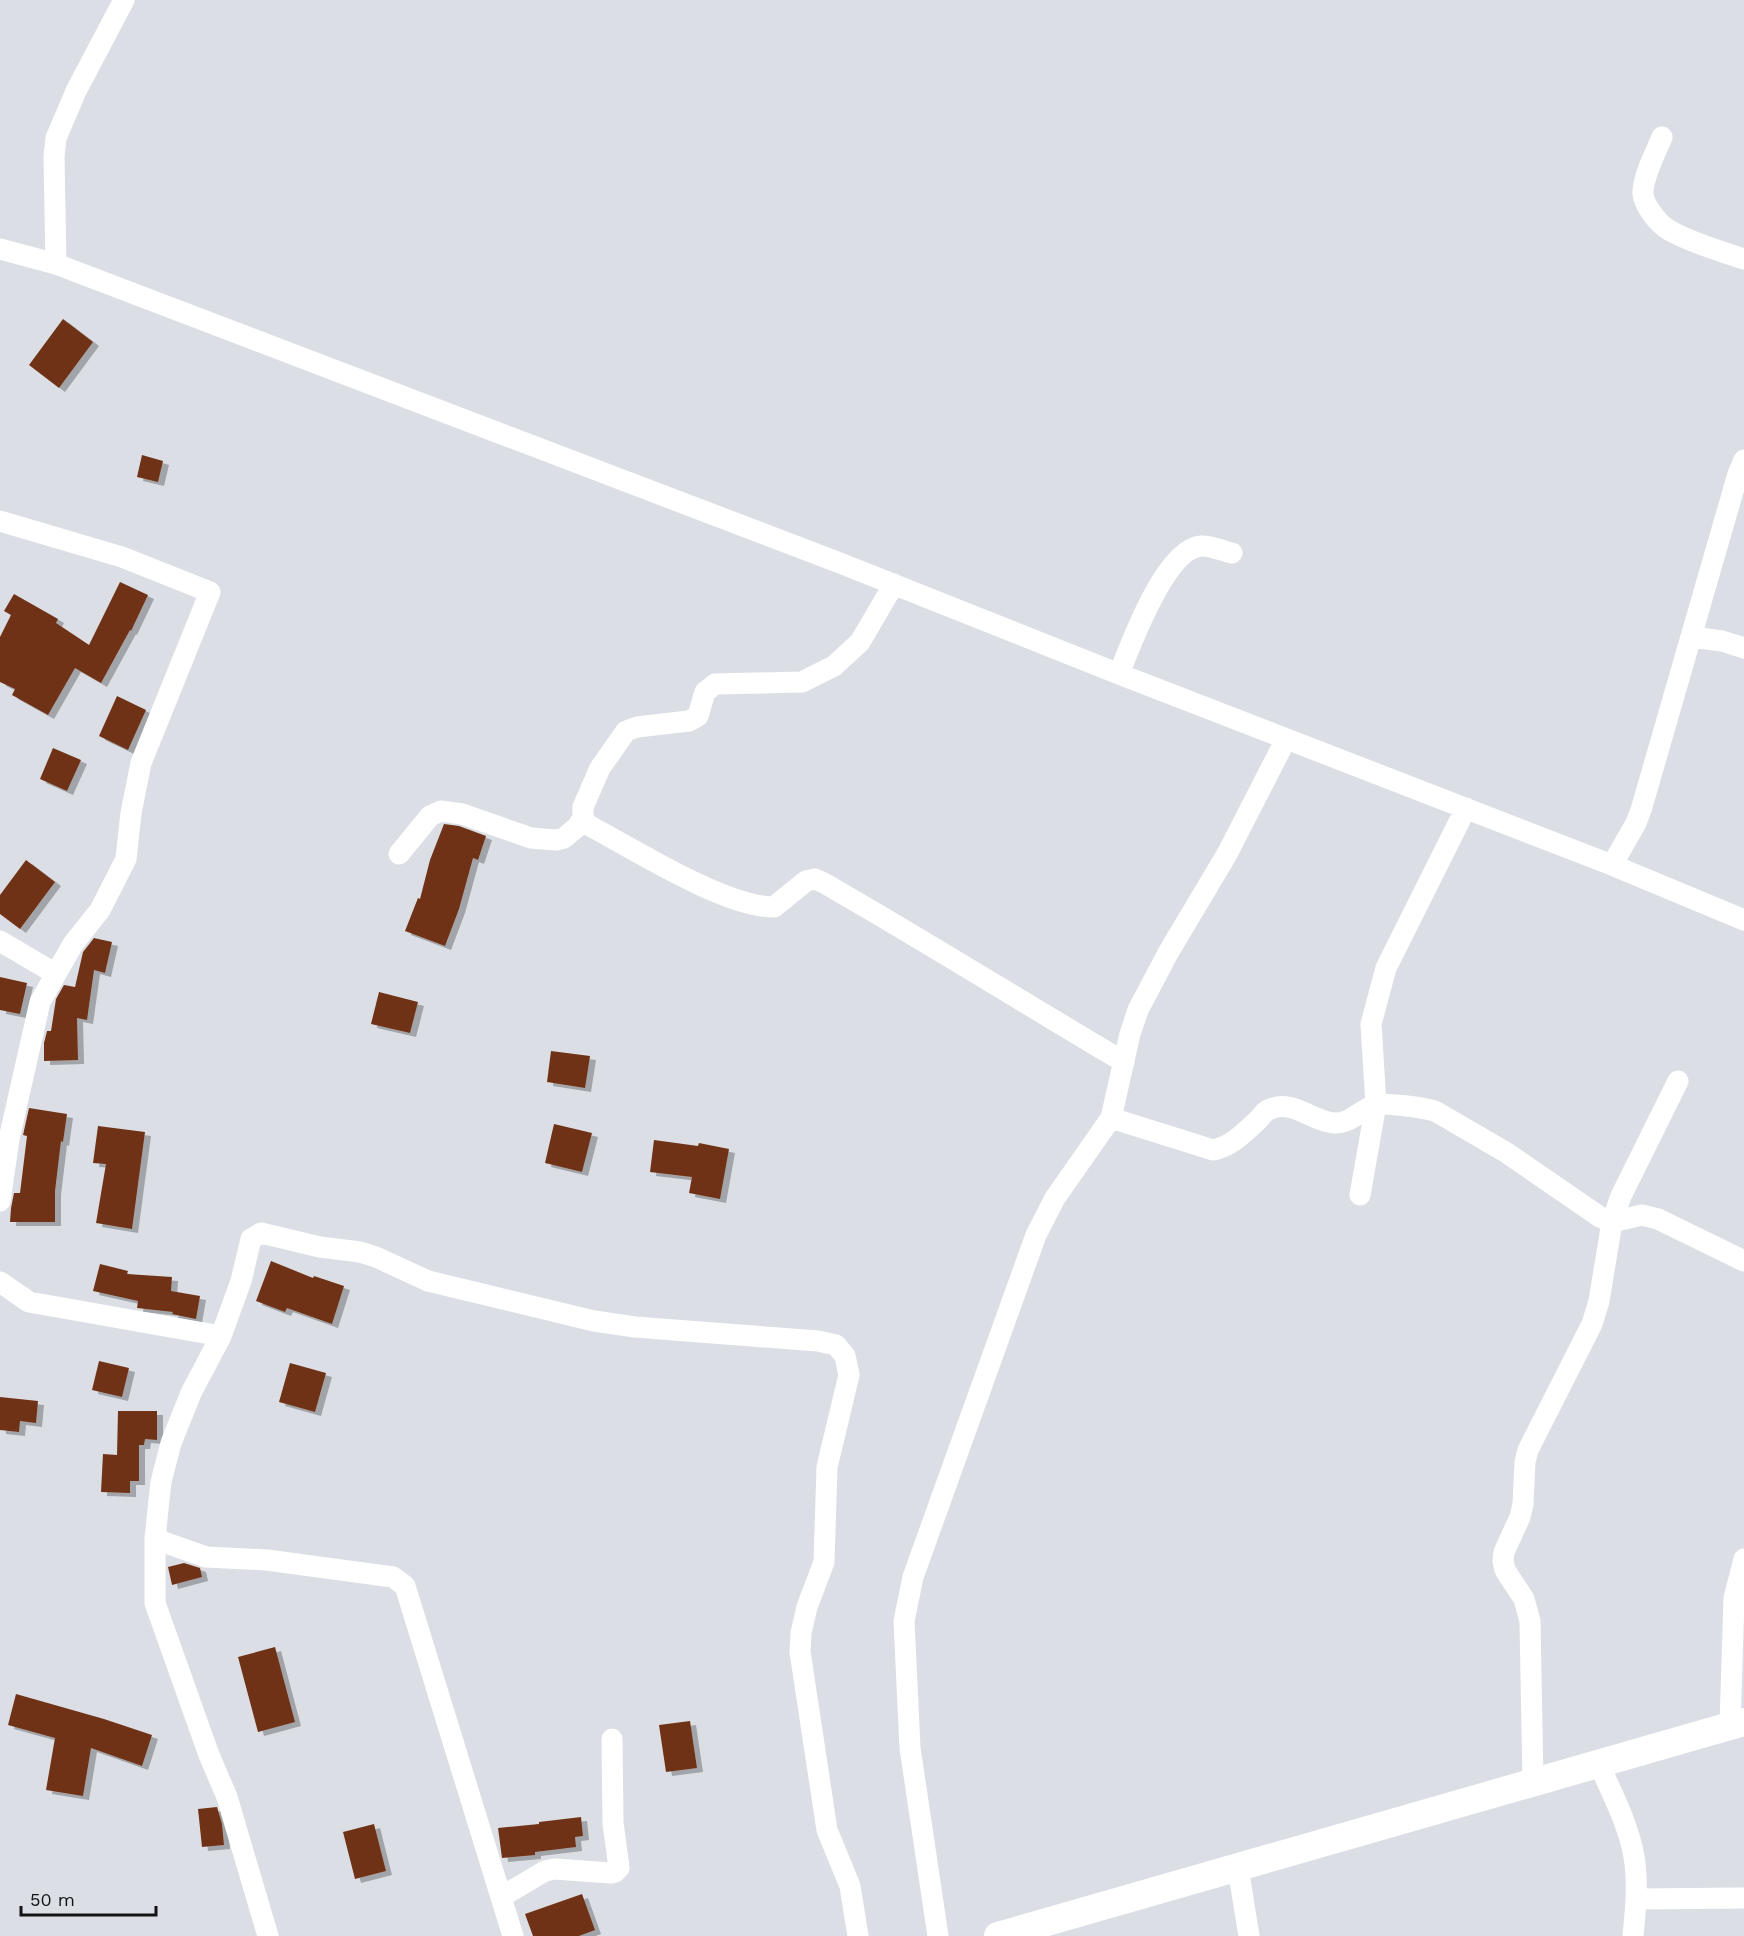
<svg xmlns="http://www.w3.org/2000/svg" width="1744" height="1936" viewBox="0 0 1744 1936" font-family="'Work Sans',sans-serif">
  <defs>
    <filter id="shadow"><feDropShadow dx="6" dy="4" stdDeviation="0" flood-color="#0004"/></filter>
  </defs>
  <rect width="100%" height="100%" fill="#dbdfe5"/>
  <!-- building -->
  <path fill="#703316" filter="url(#shadow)" d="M63,319L93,342L59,388L29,365Z
    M142,455L163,461L158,482L137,477Z
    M120,582L148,595L131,631L130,630L101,683L75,668L48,715L12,695L15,689L0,682V637L11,615L4,611L14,594L58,619L56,623L89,645Z
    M117,696L146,710L128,750L99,736Z
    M53,748L81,760L67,791L40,779Z
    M444,824L459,826L486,836L478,860L473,858L459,909L445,946L405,931L418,898L420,899L430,860Z
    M26,860L55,882L20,929L0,914V895Z
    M94,938L112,942L105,973L94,970L87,1020L77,1018L78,1060L44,1061V1043L47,1031H51L56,999L64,985L75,987L83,952Z
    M0,977L27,983L20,1014L0,1010Z
    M379,992L418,1002L410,1033L371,1024Z
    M551,1051L590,1056L585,1088L547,1082Z
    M29,1108L67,1114L63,1142L61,1141L55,1191V1222H10L11,1208L14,1193H20L27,1136L23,1135Z
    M554,1124L592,1133L582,1172L545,1163Z
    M98,1126L145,1132L132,1229L96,1223L106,1164L93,1163Z
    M654,1140L698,1146L699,1143L729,1149L720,1199L689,1193L692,1177L650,1172Z
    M271,1261L313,1278L314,1276L344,1286L332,1324L287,1308L285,1312L256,1301Z
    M100,1264L128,1271L127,1274L172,1277L171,1291L200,1296L196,1319L172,1314L173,1312L137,1308L138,1301L93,1291Z
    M99,1361L129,1368L122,1397L92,1390Z
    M290,1363L326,1373L315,1412L279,1402Z
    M0,1397L38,1401L36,1423L20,1421L19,1432L0,1430Z
    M118,1411H157V1440L145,1439L144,1445H139V1481H130V1493L101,1492L103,1454L117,1455Z
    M184,1563L200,1568L202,1577L172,1585L168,1567Z
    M275,1647L295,1722L258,1732L238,1657Z
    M16,1694L104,1719L152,1735L142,1766L91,1748L83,1796L46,1790L55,1738L8,1725Z
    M690,1721L697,1768L666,1772L659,1725Z
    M217,1807L222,1824L224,1845L202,1847L198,1809Z
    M581,1817L583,1836L575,1837L576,1847L535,1852V1855L502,1858L498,1828L539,1824V1822Z
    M374,1824L386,1871L355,1879L343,1832Z
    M582,1894L595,1930L579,1936H533L525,1914Z"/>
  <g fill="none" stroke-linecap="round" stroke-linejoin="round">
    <!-- street -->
    <path stroke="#fff" stroke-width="21" d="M1662,137C1656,152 1642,178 1643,194C1644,205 1657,222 1666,228C1681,239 1725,253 1744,259
      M0,249L56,264L840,563L1119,674L1612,865L1744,920
      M56,264L54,157L56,138L76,91L124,0
      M0,521L122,557L210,592L141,763L131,813L126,859L100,910L73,944L40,1002L9,1139L0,1201
      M1692,637L1722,641L1744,648
      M1119,674C1131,644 1165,549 1201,546C1210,545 1223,551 1232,553
      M583,818L588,825C634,849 724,907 774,907L806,881L815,879L824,883C925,941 1024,1003 1124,1062
      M399,854L430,816L441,811L462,814L531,838L556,840L564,838L577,827L583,818V807L600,768L626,731L637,727L689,721L698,716L705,692L715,684L802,682L834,666L860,642L894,584
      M1612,865L1636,823L1641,810L1738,474L1744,460
      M0,941L56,974
      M1111,1118L1213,1150C1232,1146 1244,1133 1258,1120C1261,1117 1264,1112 1268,1110C1292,1098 1311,1121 1334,1123C1351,1124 1361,1109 1375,1105C1384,1102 1425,1108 1435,1111L1507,1153L1600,1217L1612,1222L1642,1215L1658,1219L1744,1261
      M1360,1195L1376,1104L1371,1024L1386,968L1466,808
      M0,1282L29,1302L221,1336
      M155,1539L206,1557L267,1560L393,1577L405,1586L513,1936
      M1730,1726L1734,1598L1744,1559
      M1599,1764C1611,1791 1625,1818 1632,1847C1639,1875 1636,1907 1633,1936
      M1533,1782L1530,1621L1524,1599L1505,1570L1503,1561L1504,1552L1520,1517L1523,1504L1525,1462L1528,1450L1592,1324L1599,1301L1612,1222L1621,1196L1678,1081
      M1238,1868L1249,1936
      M501,1897L545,1871L555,1869L611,1873L615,1872L619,1868L613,1823L612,1739
      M1637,1899L1744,1898
      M268,1936L227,1797L209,1755L155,1603V1539L158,1509L161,1482L171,1443L191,1393L221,1336L241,1281L251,1239L261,1233L320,1247L360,1252L376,1257L428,1281L594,1321L635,1327L818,1341L836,1345L845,1356L849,1375L827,1467L824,1562L807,1607L801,1633L800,1652L827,1830L850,1886L858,1936
      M938,1936L910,1748L904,1621L913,1577L1036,1235L1055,1198L1111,1118L1130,1034L1138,1010L1168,953L1227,854L1286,739"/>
    <!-- secondary -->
    <path stroke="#fff" stroke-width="28" d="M998,1936L1744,1722"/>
  </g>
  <!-- scale -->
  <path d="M21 1906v9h135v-9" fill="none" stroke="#121315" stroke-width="3"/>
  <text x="30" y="1906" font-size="18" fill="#121315" stroke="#dbdfe5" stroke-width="4.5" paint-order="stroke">50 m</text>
</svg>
